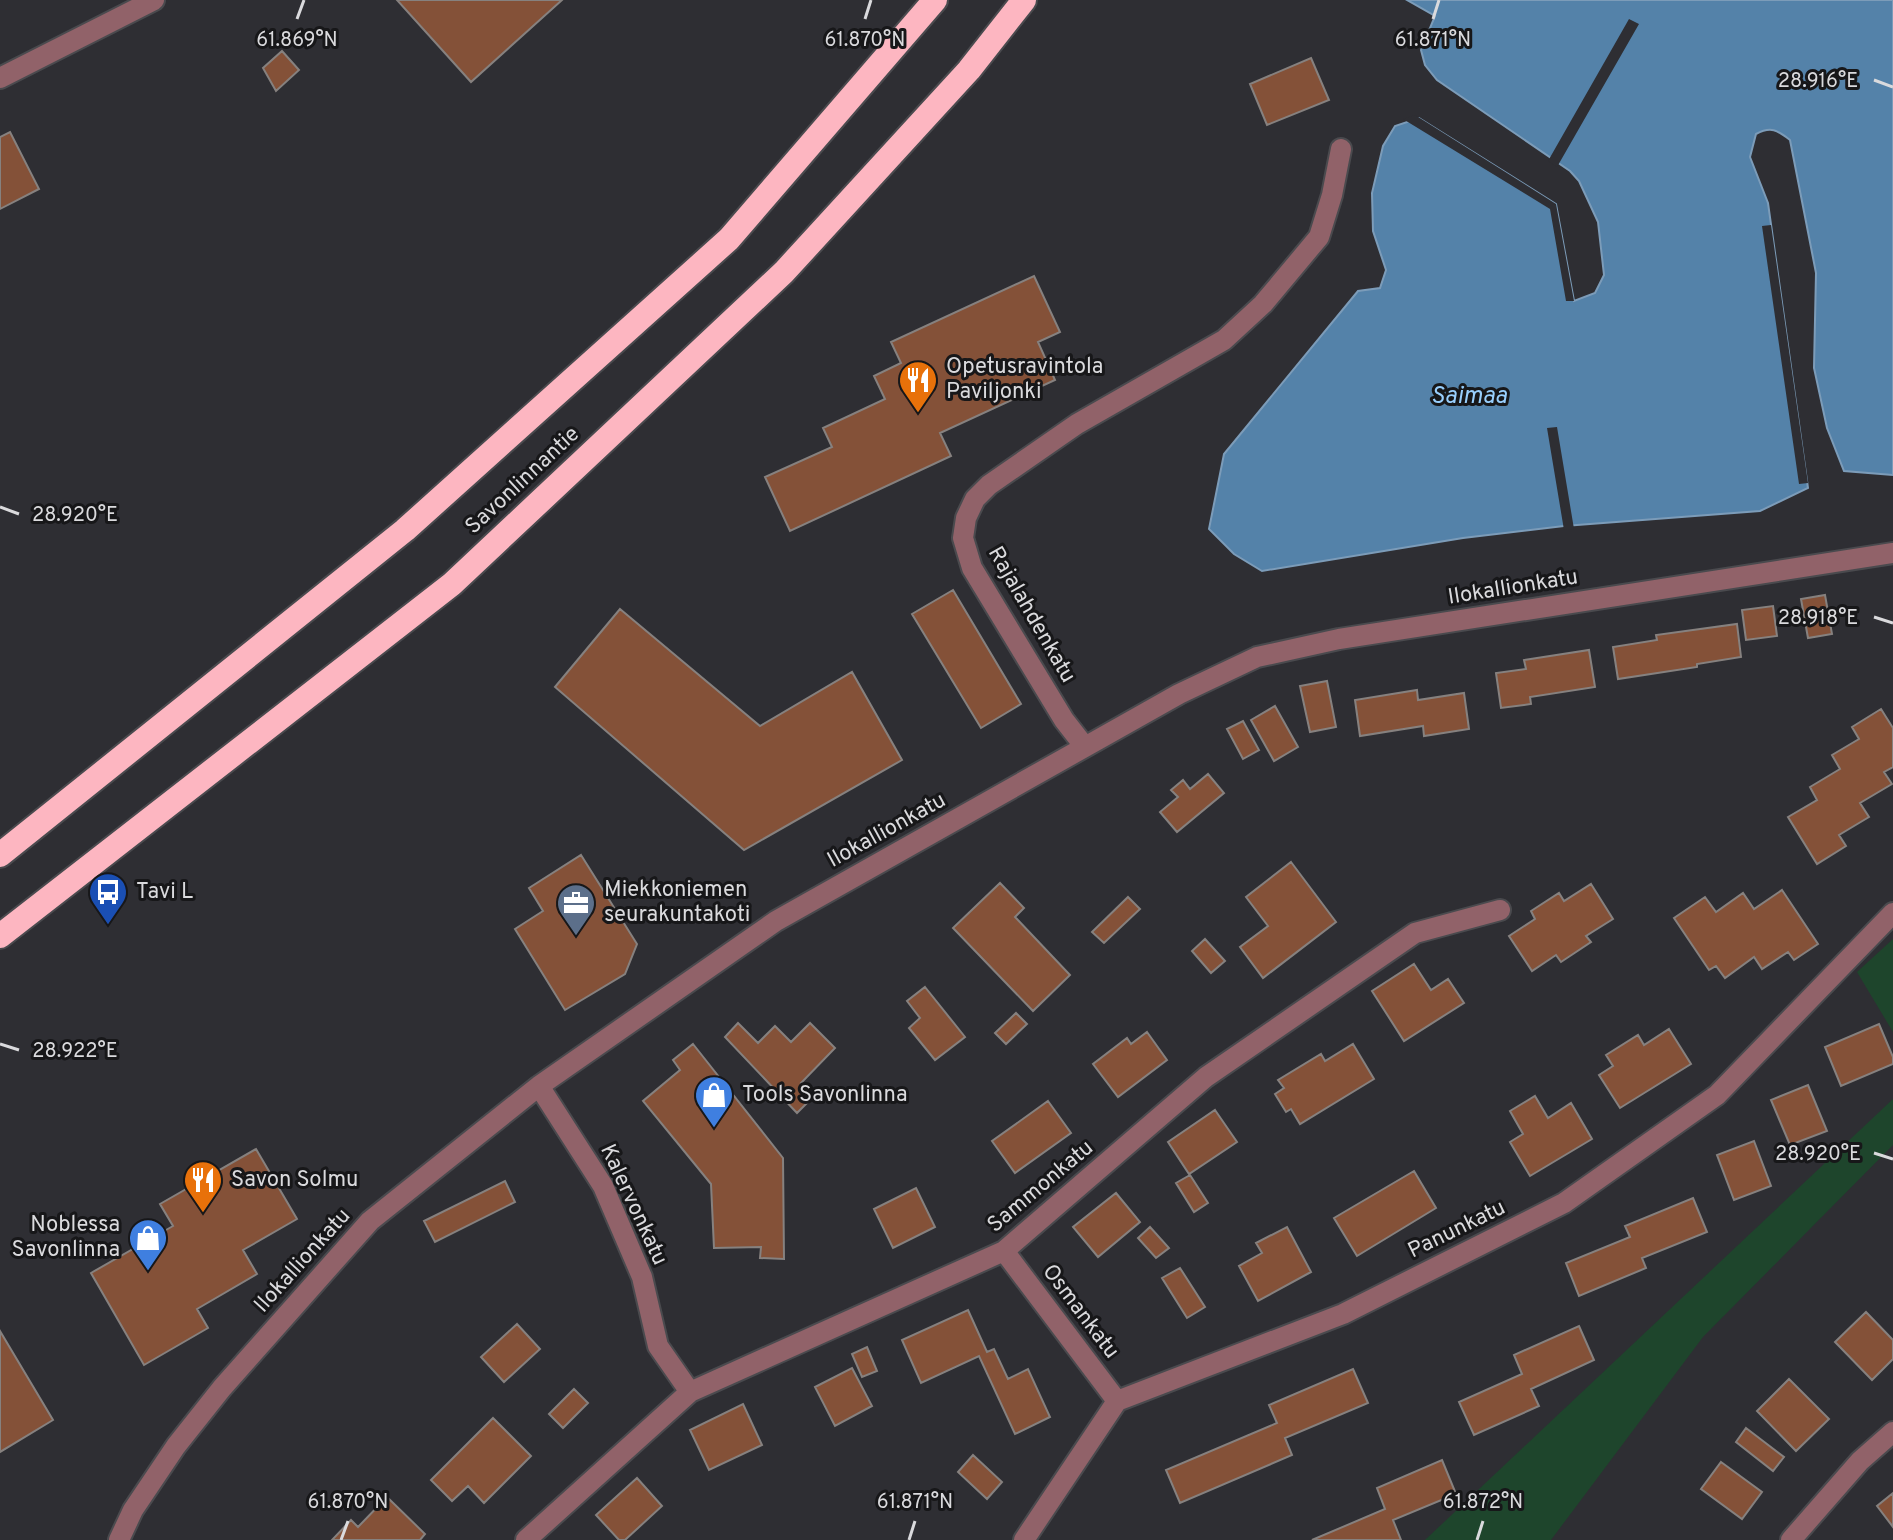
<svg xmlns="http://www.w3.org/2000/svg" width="1893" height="1540" viewBox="0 0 1893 1540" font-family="Overpass,sans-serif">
  <rect width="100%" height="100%" fill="#2e2e33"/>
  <!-- green -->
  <path fill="#1e452c" d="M1893,939V1032L1857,972Z
    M1893,1099V1145L1703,1337L1551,1540H1425Z"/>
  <!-- water -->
  <path fill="#5482a9" stroke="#7c9cb9" stroke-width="2" d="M1407,0H1893V475L1844,471L1827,428L1814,368L1816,273L1790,140C1777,130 1771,126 1756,134L1750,157L1768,203L1808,488L1760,511L1564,526L1463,538L1262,571L1234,554L1209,529L1224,454L1358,291L1380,288L1386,270L1373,231L1372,193L1383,146L1395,126L1419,118L1556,204L1574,301L1595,293L1604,275L1598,222L1579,181L1570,171L1437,80L1425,65L1421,50L1435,16Z"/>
  <!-- pier -->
  <path fill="#2e2e33" d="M1629,19L1639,24L1557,167L1548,161Z
    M1415,115L1556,204L1574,301H1566L1550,209L1403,119Z
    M1771,225L1808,483L1799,484L1762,226Z
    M1557,427L1574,529L1564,530L1547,428Z"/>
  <!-- building -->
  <path fill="#845138" stroke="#86817f" stroke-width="2" d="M397,0H562L471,82Z
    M282,51L299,70L276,91L263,68Z
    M1311,58L1329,100L1267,125L1250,84Z
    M10,132L39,189L0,209V137Z
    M1034,276L1060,332L1038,342L1055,380L940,433L951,456L790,531L765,477L832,447L823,428L885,399L874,376L901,363L891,342Z
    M953,590L1021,704L981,728L912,614Z
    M1825,595L1832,634L1808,638L1801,599Z
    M1773,606L1777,636L1746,640L1742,610Z
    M620,609L760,726L852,672L902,760L744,850L555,687Z
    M1737,624L1741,657L1697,664V667L1618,679L1613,647L1657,640L1656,635Z
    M1589,650L1595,687L1530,697L1531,704L1501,708L1496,673L1526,669L1524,660Z
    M1327,681L1336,727L1310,732L1300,686Z
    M1417,690L1418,700L1464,693L1469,729L1424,736L1423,726L1360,736L1355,700Z
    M1275,706L1298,747L1274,761L1251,720Z
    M1881,709L1893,728V767L1884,772L1892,784L1860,803L1869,817L1839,835L1846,846L1817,864L1788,817L1817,800L1810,787L1840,769L1832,755L1859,739L1852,727Z
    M1243,721L1259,750L1243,759L1227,729Z
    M1208,774L1224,793L1177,832L1160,812L1178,797L1171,790L1183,780L1190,789Z
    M581,855L637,944L625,974L565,1010L515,929L543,911L529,888Z
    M1291,862L1336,922L1263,978L1240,947L1268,926L1246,897Z
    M1000,883L1024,908L1015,917L1070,975L1033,1011L953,928Z
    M1591,884L1613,919L1586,936L1591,942L1561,962L1556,955L1532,971L1509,936L1535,919L1531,911L1559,893L1564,901Z
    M1782,890L1818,944L1794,960L1788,952L1762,969L1754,957L1725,978L1716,966L1709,970L1674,918L1705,897L1716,912L1743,893L1754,909Z
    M1128,897L1140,909L1104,943L1092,932Z
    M1205,939L1225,961L1211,973L1192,951Z
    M1414,964L1431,990L1448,979L1464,1003L1404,1041L1372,991Z
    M925,987L965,1037L935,1060L909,1028L920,1018L907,1001Z
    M1016,1013L1027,1024L1006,1044L995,1033Z
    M738,1023L758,1043L775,1026L791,1042L810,1023L835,1048L801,1083L814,1096L797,1113L725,1037Z
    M1879,1024L1893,1057V1064L1841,1086L1825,1047Z
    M1669,1029L1691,1064L1620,1108L1599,1075L1613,1066L1606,1055L1638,1035L1644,1045Z
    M1147,1032L1167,1060L1118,1097L1093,1064L1127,1038L1131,1044Z
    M693,1044L783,1158L784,1259L760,1258L761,1247L714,1248L711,1184L643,1101L680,1070L673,1060Z
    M1353,1044L1374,1079L1300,1124L1291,1109L1286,1112L1275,1094L1284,1088L1278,1080L1321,1054L1325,1061Z
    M1808,1085L1827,1131L1790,1145L1771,1100Z
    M1535,1096L1548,1118L1571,1103L1592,1139L1530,1176L1510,1142L1523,1134L1510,1111Z
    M1048,1101L1071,1133L1015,1173L992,1141Z
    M1215,1110L1237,1142L1189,1174L1168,1142Z
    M1754,1141L1771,1186L1734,1200L1717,1155Z
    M256,1149L297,1219L243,1250L257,1274L197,1309L208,1328L144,1365L91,1273L173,1226L160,1204Z
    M1414,1171L1436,1208L1357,1256L1334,1218Z
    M1190,1175L1208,1203L1194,1212L1176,1183Z
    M505,1181L515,1202L435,1242L424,1221Z
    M916,1188L935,1227L893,1248L874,1209Z
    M1116,1193L1140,1222L1098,1257L1073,1227Z
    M1693,1198L1707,1232L1642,1258L1646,1268L1579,1296L1566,1263L1630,1237L1625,1226Z
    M1150,1227L1169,1248L1156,1258L1138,1238Z
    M1287,1227L1311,1272L1258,1301L1239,1266L1262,1253L1256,1243Z
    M1180,1268L1205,1307L1187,1318L1162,1278Z
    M968,1310L987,1352L994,1349L1008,1379L1028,1369L1050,1417L1015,1434L979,1356L921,1383L902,1340Z
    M1866,1312L1893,1340V1359L1872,1380L1835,1342Z
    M517,1324L540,1349L504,1382L481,1357Z
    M1579,1326L1594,1360L1531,1389L1539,1406L1474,1435L1459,1402L1522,1374L1514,1355Z
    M0,1331L53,1420L0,1452Z
    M867,1347L877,1371L862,1377L852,1354Z
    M852,1368L872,1406L835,1426L815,1387Z
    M1353,1369L1368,1403L1285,1438L1292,1455L1180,1503L1166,1470L1277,1423L1269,1405Z
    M1789,1379L1829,1419L1796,1451L1757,1411Z
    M574,1389L588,1403L563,1428L549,1414Z
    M743,1404L762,1445L709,1470L690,1430Z
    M493,1418L531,1456L484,1503L468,1486L452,1501L431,1480Z
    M1746,1428L1784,1457L1773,1471L1736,1442Z
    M973,1455L1002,1482L987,1499L958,1472Z
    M1442,1460L1456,1494L1393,1520L1401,1540H1312L1385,1509L1377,1488Z
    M1721,1462L1762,1492L1742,1519L1701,1489Z
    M637,1478L662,1506L625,1540H619L596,1515Z
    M1893,1493V1527L1877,1506Z
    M387,1497L425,1534L420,1540H332L351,1520L358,1527Z"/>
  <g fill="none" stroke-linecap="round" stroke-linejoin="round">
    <!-- minor casing -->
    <g stroke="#4a4a4e" stroke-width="24">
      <path id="minor" d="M0,78L154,0
        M1085,747L1064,720L972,568L963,538L966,518L975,499L989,485L1077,424L1224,340L1263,304L1319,237L1332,195L1341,149
        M539,1086L603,1186L642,1277L658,1346L690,1392
        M1004,1251L1117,1401
        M119,1540L133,1510L176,1446L222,1388L370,1221L539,1086L776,921L1179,694L1257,657L1339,639L1893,553
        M526,1540L690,1392L1004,1251L1206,1077L1415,933L1500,910
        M1024,1540L1117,1401L1343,1314L1564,1203L1717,1095L1893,913
        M1791,1540L1860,1461L1893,1432"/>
    </g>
    <!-- highway casing -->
    <g stroke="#4a4a4e" stroke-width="28">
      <path id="highway" d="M0,855L405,530L729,239L935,0
        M0,936L452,584L784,272L969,70L1024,0"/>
    </g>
    <!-- minor -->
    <use href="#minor" stroke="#916269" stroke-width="20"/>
    <!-- highway -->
    <use href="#highway" stroke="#fdb6c1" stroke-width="24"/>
  </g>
  <!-- ticks -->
  <path fill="none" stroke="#dadadd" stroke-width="3" d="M297,19L304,0M865,19L871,0M1433,19L1439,0M1874,80L1893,87M0,507L19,514M1874,617L1893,623M0,1044L19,1050M1874,1153L1893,1159M341,1540L348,1521M909,1540L915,1521M1477,1540L1483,1521"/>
  <!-- icons -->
  <defs>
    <g id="restaurant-pin" transform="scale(2)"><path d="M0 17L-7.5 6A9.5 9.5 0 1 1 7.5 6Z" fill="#e8710a" stroke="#171719"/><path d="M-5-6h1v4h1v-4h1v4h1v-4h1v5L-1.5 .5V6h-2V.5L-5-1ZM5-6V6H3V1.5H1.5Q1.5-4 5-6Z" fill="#fff"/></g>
    <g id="bus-pin" transform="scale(2)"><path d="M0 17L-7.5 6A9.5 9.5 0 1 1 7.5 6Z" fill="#1a4fb4" stroke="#171719"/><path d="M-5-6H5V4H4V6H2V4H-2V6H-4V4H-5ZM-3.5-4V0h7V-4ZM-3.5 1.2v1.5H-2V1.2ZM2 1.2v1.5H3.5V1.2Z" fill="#fff"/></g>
    <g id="office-pin" transform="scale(2)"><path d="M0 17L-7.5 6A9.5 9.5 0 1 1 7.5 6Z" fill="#5c6f8a" stroke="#171719"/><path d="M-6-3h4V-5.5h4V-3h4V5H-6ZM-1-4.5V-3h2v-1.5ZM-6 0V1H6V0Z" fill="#fff"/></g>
    <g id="shop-pin" transform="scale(2)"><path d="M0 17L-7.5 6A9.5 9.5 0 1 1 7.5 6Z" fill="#3f7fe0" stroke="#171719"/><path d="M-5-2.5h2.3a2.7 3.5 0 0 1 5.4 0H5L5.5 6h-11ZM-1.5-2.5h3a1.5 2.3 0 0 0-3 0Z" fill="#fff"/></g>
  </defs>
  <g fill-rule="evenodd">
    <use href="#restaurant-pin" x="918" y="380"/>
    <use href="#bus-pin" x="108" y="892"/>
    <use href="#office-pin" x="576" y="903"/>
    <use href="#shop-pin" x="714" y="1095"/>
    <use href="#restaurant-pin" x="203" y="1180"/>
    <use href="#shop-pin" x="148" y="1238"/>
  </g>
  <g text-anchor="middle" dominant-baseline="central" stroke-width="6" stroke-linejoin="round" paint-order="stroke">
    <!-- poi labels -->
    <g font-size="22" fill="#dadadd" stroke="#171719" text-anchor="start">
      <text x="946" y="367">Opetusravintola<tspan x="946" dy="25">Paviljonki</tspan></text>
      <text x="604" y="890">Miekkoniemen<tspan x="604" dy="25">seurakuntakoti</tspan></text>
      <text x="136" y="892">Tavi L</text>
      <text x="742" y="1095">Tools Savonlinna</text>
      <text x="231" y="1180">Savon Solmu</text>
      <text x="120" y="1225" text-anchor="end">Noblessa<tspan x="120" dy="25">Savonlinna</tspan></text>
    </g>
    <!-- street labels -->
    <g font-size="22" fill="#dadadd" stroke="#171719">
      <text transform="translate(523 481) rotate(-43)">Savonlinnantie</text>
      <text transform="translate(1513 588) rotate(-9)">Ilokallionkatu</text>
      <text transform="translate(1031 615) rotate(60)">Rajalahdenkatu</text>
      <text transform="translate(887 831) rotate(-29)">Ilokallionkatu</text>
      <text transform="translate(1041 1187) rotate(-40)">Sammonkatu</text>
      <text transform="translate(633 1205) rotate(65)">Kalervonkatu</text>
      <text transform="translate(1457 1230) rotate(-26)">Panunkatu</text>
      <text transform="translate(303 1261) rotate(-48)">Ilokallionkatu</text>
      <text transform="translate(1080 1312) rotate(53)">Osmankatu</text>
    </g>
    <!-- water labels -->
    <g font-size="24" font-style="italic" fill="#98cffd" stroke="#171719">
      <text x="1469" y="397">Saimaa</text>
    </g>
  </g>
  <g font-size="20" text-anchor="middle" fill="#dadadd" stroke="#171719" stroke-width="6" stroke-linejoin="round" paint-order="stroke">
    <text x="297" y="46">61.869°N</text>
    <text x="865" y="46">61.870°N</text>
    <text x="1433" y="46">61.871°N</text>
    <text x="1818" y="87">28.916°E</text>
    <text x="75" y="521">28.920°E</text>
    <text x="1818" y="624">28.918°E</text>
    <text x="75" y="1057">28.922°E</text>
    <text x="1818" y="1160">28.920°E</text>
    <text x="348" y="1508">61.870°N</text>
    <text x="915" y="1508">61.871°N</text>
    <text x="1483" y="1508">61.872°N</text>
  </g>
</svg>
